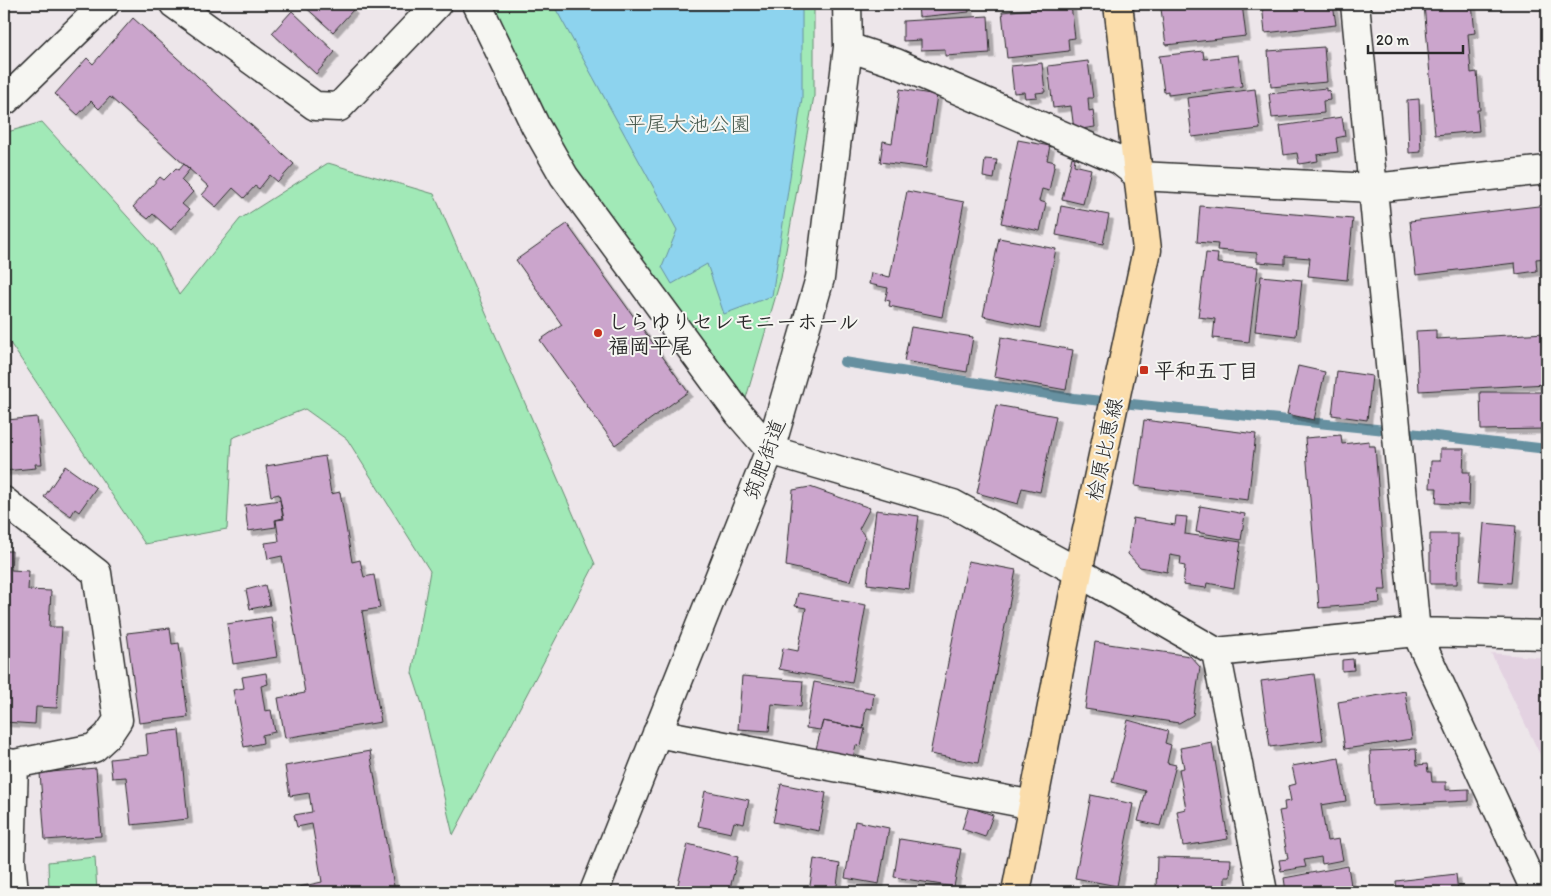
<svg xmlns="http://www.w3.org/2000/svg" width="1551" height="896" viewBox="0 0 1551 896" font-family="Itim,'Klee One',sans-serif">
  <defs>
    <filter id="shadow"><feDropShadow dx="4.5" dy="4.5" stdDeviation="0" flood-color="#0004"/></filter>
  </defs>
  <rect width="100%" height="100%" fill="#ede6ea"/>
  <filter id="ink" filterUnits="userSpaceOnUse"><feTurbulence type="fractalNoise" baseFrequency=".02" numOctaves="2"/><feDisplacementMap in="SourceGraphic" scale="10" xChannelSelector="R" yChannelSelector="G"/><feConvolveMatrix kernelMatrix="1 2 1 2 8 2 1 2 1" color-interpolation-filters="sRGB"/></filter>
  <g filter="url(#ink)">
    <!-- built -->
    <path fill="#e3d2e1" d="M1491,653L1547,658V769Z"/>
    <!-- green -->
    <path fill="#a1e9b7" stroke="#668a71" d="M490,4H814V96L781,278L746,398L568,162Z
      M42,122L155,247L179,295L240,219L328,163L434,194L595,564L453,835L422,704L412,673L430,571L347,439L305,409L232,438L227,529L145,544L4,334V133Z
      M95,857L97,892H49L48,862Z"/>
    <!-- water -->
    <path fill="#8dd3ee" stroke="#6690a0" d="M553,4H802V98L772,296L724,314L707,264L672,284L662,267L677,230Z"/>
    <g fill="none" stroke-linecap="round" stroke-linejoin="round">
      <!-- stream -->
      <path stroke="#6690a0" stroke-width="10" d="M844,362L1073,398L1376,429L1547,449"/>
    </g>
    <!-- building -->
    <path fill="#cba5cc" stroke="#2b2b2b" filter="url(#shadow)" d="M302,4H346L353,10L333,32Z
      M918,4H968L969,12L919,17Z
      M1205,4H1242L1246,36L1166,45L1161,9Z
      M1262,4H1333L1336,25L1265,33Z
      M1424,4H1472L1475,33L1468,34L1471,73L1477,72L1480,110H1477L1479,131L1435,135Z
      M1071,5L1075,38L1068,39L1069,51L1007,58L1002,12Z
      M292,11L335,52L316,74L272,33Z
      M988,16L990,53L945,56V49L921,50V40L903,41V21Z
      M133,18L294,164L278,182L270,175L259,189L255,186L244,198L233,188L216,207L202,195L209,187L110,97L99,109L91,101L78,115L55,94L87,58L93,64Z
      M1324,47L1327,82L1271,87L1268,51Z
      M1203,51L1204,59L1238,55L1242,86L1168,95V91L1164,92L1159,56Z
      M1088,61L1093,98H1088L1089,111L1093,110L1095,127L1074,130L1071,106L1053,108L1048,66Z
      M1042,63L1045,92L1036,93L1037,97L1025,98L1024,92L1014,93L1011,66Z
      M1326,88V91L1329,90L1330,100L1323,101L1324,113L1272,118L1269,94Z
      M900,89L937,95L926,168L880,162L883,141L892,143Z
      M1255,89L1260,129L1192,137L1187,98Z
      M1419,99L1421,152L1409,153L1407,100Z
      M1342,117L1345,136L1336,138L1338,152L1317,155L1318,161L1299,164L1297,153L1284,155L1280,126Z
      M1018,140L1050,146L1047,160L1055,162L1049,191L1042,189L1039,201L1046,203L1040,231L1001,223Z
      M1072,157L1075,158L1074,165L1091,169L1083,204L1062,199Z
      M985,159L997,160L994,179L983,177Z
      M184,164L190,169L181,180L193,192L182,204L189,210L171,230L153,214L148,219L133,207L160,177L164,180L176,168L179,170Z
      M907,191L964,202L942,317L889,306L890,301L885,300L888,288L869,284L871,273L890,277Z
      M1547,205V258L1536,259L1537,271L1516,274L1515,263L1416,275L1410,221Z
      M1061,206L1109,215L1103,244L1056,235Z
      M1200,206L1353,219L1347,280L1308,276L1310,258L1285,256V264L1257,262V253L1217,250L1218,244L1197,242Z
      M567,224L688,392L615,445L540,340L562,325L516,260Z
      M999,238L1056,249L1040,328L983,316Z
      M1206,253L1218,254L1217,263L1258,267L1249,342L1213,338L1215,319L1198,317Z
      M1261,276L1302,280L1296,336L1255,331Z
      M911,327L973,337L967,372L904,361Z
      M1436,330V339L1546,333L1547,384L1419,391L1416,331Z
      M1001,337L1073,350L1066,390L994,377Z
      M1298,366L1325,372L1314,420L1287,414Z
      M1337,371L1372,376L1367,420L1332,415Z
      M1480,392H1547V429L1481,430Z
      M4,395L7,420L37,417L42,464H35L36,468L4,471Z
      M996,405L1056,416L1040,492L1022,488L1018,504L977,493Z
      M1144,420L1256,434L1248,500L1135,486Z
      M1341,435L1342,444L1369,441V446H1375L1386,590H1379L1380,603L1319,608L1305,438Z
      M1440,449H1464L1463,472H1470L1469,505L1436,503L1437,488H1430L1431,461H1440Z
      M325,456L331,494L340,492L352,562L360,560L364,577L374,575L380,608L362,611L381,722L285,738L278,698L305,693L282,556L268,559L265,543L279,541L276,520L284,519L279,494L271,496L266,466Z
      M65,466L96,488L79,512L75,509L71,516L44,497Z
      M810,487L870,508L859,529L865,536L850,581L786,566L793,490Z
      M280,500L283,518L275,520L276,527L248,531L245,505Z
      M1200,506L1245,514L1241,540L1196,532Z
      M876,510L919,516L909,589L867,584Z
      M1176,516L1187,517L1185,534L1241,542L1234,588L1207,583L1206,588L1183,585L1185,566L1180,565L1181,557L1170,555L1167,572L1140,567L1128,554L1133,518L1175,525Z
      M1484,523L1516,526L1511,583L1479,581Z
      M1430,534H1458L1457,584H1430Z
      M4,551H12L11,570L29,571L28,590L51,591L49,627H62L57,708L36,707L35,724L4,722Z
      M968,561L1016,570L978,763L930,754Z
      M265,585L270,605L250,609L246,590Z
      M798,593L866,605L852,683L779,669L783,648L798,651L806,608L795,606Z
      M271,617L277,657L233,664L227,624Z
      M170,628L172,644L179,643L188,717L139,723L127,633Z
      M1095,642L1190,656L1200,667L1193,715L1179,723L1085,709Z
      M1353,659L1354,670L1342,671V660Z
      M266,673L268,684L261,686L265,711L271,710L275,732L262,735L263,743L244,747L233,690L244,688L242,677Z
      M1314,674L1323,740L1270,747L1261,681Z
      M742,676L803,681L801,707L772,704L769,731L738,729Z
      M814,682L874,693L872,709L866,708L863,729L823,721L820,730L806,728Z
      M1405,691L1412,739L1345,749L1338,702Z
      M1128,720L1168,731L1165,743L1171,745L1167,763L1176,765L1160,826L1138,821L1146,791L1112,782Z
      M823,721L865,729L861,746L856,745L853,758L816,749Z
      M179,730L188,819L131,825L126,777L112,778L110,759L148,755L146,734Z
      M1212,742L1228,839L1183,846L1177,811L1186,809L1179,769L1184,768L1180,748Z
      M1416,749L1417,765L1427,764L1428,772H1431L1432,782H1446V790L1469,789V801L1373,806L1370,751Z
      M370,751L395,892H300L299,887L322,882L312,824L297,827L294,815L312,812L309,793L290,796L285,766Z
      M1339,758L1346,801L1321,805L1327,841L1339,839L1343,860L1322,864L1321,857L1304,860L1306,867L1281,871L1279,860L1288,859L1279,811L1285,810L1284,802L1291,801L1288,786L1296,784L1292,766Z
      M96,768L101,836L45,840L40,773Z
      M781,784L826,793L819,831L773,822Z
      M705,791L749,800L744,824L734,822L731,833L698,826Z
      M1091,795L1133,804L1117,886L1075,878Z
      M969,807L993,815L985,837L962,829Z
      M855,821L889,828L879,884L845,878Z
      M900,839L961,849L954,887L894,877Z
      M688,844L738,857L729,892H676Z
      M1157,857L1231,859L1230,877H1225V891L1156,888Z
      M814,859L840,864L836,892H809Z
      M1348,866L1352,892H1286L1284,878Z
      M1456,874L1458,892H1397L1396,881Z
      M1051,887L1083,892H1050Z
      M1087,888L1114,892H1086Z"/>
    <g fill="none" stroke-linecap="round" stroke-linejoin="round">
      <!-- minor casing -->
      <g stroke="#2b2b2b" stroke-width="31">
        <path id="minor" d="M174,4L315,106L339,107L437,4
          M477,4L535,125L564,176L739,414L770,450L953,504L1078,572L1216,652L1416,632L1547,635
          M1355,4L1416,632L1536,892
          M848,47L896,63L1119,160L1139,176L1373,188L1547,170
          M6,100L105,4
          M4,501L97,573L118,720L108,735L94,748L14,764L4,762
          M1216,652L1263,892
          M657,733L1033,805
          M14,892L11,861L14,764
          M594,892L770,450L820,278L848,47L847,4"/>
      </g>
      <!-- major casing -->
      <g stroke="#2b2b2b" stroke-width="31">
        <path id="major" d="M1016,892L1078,572L1147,250L1118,4"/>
      </g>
      <!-- minor -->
      <use href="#minor" stroke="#f6f6f2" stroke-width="28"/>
      <!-- major -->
      <use href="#major" stroke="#fbddab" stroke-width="28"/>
    </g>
  </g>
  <!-- markers -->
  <g fill="#c8321e" stroke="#f6f6f2" stroke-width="2">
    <circle cx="598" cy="333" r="5"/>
    <rect x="1139" y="365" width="10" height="10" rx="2.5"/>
  </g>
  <g text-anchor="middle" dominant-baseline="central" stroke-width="4" stroke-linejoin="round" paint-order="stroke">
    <!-- park labels -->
    <g font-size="21" fill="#485a4e" stroke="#f6f6f2">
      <text x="688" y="123">平尾大池公園</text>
    </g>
    <!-- poi labels -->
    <g font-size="21" font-weight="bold" fill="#2b2b2b" stroke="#f6f6f2" text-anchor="start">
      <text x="608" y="321">しらゆりセレモニーホール<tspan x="608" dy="24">福岡平尾</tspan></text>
      <text x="1154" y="370">平和五丁目</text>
    </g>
    <!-- street labels -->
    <g font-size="21" fill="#2b2b2b" stroke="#f6f6f2">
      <text transform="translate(1104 449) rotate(-78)">桧原比恵線</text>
      <text transform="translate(764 459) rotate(-70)">筑肥街道</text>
    </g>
  </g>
  <!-- margin -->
  <rect width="1551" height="896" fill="none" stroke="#f6f6f2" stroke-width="20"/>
  <rect x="10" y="10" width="1531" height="876" fill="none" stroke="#2b2b2b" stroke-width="2" filter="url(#ink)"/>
  <!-- scale -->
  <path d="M1368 45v8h95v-8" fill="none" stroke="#2b2b2b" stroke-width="2.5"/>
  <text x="1376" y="45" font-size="15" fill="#2b2b2b" stroke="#f6f6f2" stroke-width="4" paint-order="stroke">20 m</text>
</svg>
